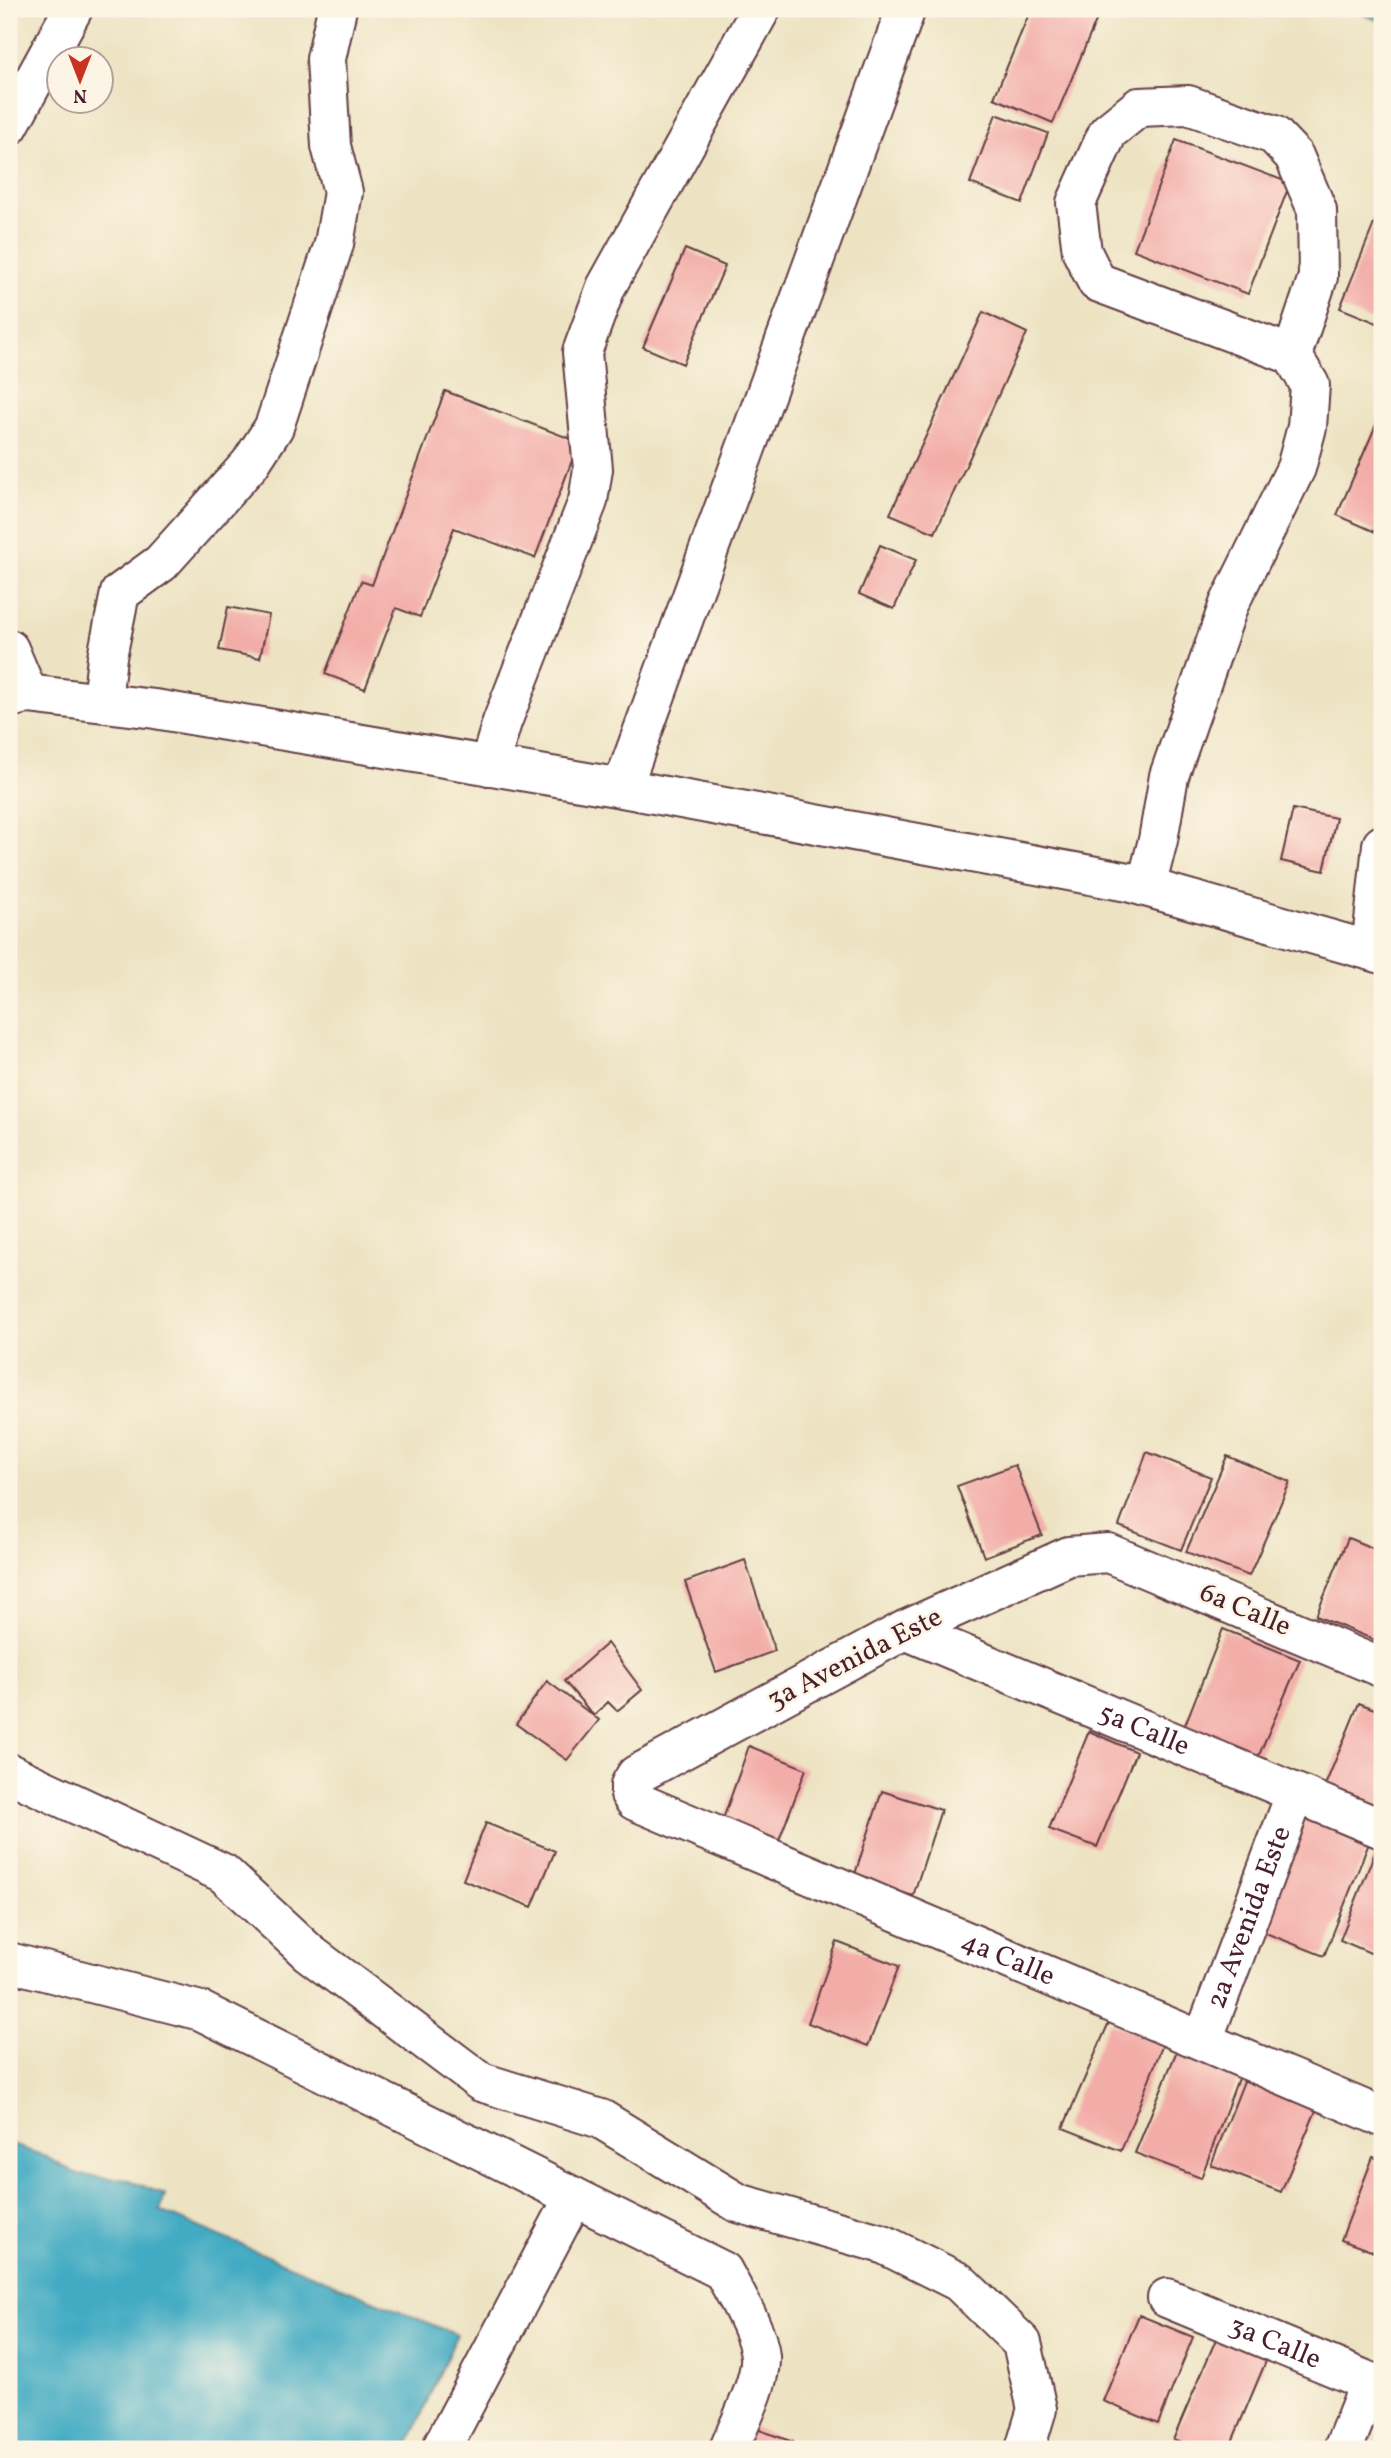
<svg xmlns="http://www.w3.org/2000/svg" width="1391" height="2458" viewBox="0 0 1391 2458" font-family="Vollkorn,serif">
  <rect width="100%" height="100%" fill="#fcf5e5"/>
  <filter id="ink" filterUnits="userSpaceOnUse"><feTurbulence type="fractalNoise" baseFrequency=".0143" numOctaves="2"/><feDisplacementMap in="SourceGraphic" scale="14" xChannelSelector="R" yChannelSelector="G"/><feConvolveMatrix kernelMatrix="1 2 1 2 8 2 1 2 1" color-interpolation-filters="sRGB"/></filter>
  <filter id="wash" filterUnits="userSpaceOnUse"><feTurbulence type="fractalNoise" baseFrequency=".00686" numOctaves="4" result="noise"/><feDisplacementMap in="SourceGraphic" scale="28" xChannelSelector="R" yChannelSelector="G"/><feGaussianBlur stdDeviation="1.57" result="paint"/><feColorMatrix in="noise" values="0 0 0 0 0 0 0 0 0 0 0 0 0 0 0 0 0 1.4 0 .05"/><feComposite in="paint" operator="in"/></filter>
  <g filter="url(#wash)">
    <rect width="100%" height="100%" fill="#ede3c3"/>
    <!-- water -->
    <path fill="#43abc3" stroke="#466577" stroke-width="2" d="M1350,9H1382V22Z
      M9,2144L42,2155L79,2175L129,2180L165,2195L160,2211L457,2335L406,2449H9Z"/>
    <g id="blocks">
      <!-- building -->
      <path fill="#f3ada9" d="M1031,9H1101L1053,123L994,98Z
        M996,114L1048,133L1022,203L970,183Z
        M1176,140L1290,183L1248,294L1134,250Z
        M1382,204V325L1340,308Z
        M685,249L725,266L683,364L643,347Z
        M983,312L1027,333L935,533L890,514Z
        M445,391L579,442L535,558L454,528L420,617L396,608L365,689L325,674L361,581L372,585Z
        M1382,411V535L1337,515Z
        M880,545L916,560L894,609L859,594Z
        M228,607L269,615L260,658L219,650Z
        M1293,809L1336,818L1324,871L1281,861Z
        M1147,1452L1211,1477L1181,1550L1119,1526Z
        M1227,1456L1290,1482L1249,1576L1186,1552Z
        M1015,1465L1042,1535L984,1557L957,1486Z
        M1348,1538L1382,1552V1628L1377,1641L1316,1616Z
        M745,1560L775,1651L716,1672L685,1582Z
        M1223,1629L1300,1660L1256,1762L1183,1730Z
        M607,1643L642,1690L617,1711L608,1702L594,1716L564,1681Z
        M547,1681L599,1720L567,1760L516,1724Z
        M1359,1703L1382,1712V1802L1380,1808L1324,1788Z
        M1089,1731L1136,1752L1097,1847L1049,1829Z
        M749,1746L806,1769L778,1843L722,1822Z
        M882,1791L941,1810L913,1896L854,1877Z
        M1306,1817L1369,1843L1324,1956L1258,1930Z
        M486,1823L555,1851L532,1907L463,1880Z
        M1378,1845L1382,1847V1958L1340,1940Z
        M837,1942L899,1966L868,2046L808,2023Z
        M1109,2022L1163,2044L1121,2151L1063,2128Z
        M1178,2048L1240,2073L1201,2178L1135,2153Z
        M1246,2076L1318,2106L1281,2192L1211,2165Z
        M1373,2157L1382,2160V2255L1341,2240Z
        M1139,2315L1193,2337L1158,2424L1103,2401Z
        M1219,2332L1269,2354L1229,2449H1195L1173,2440Z
        M748,2426L793,2442L791,2449H740Z"/>
    </g>
  </g>
  <g filter="url(#ink)">
    <use href="#blocks" fill-opacity="0" stroke="#623c42" stroke-width="2"/>
    <g fill="none" stroke-linecap="round" stroke-linejoin="round">
      <!-- minor casing -->
      <g stroke="#623c42" stroke-width="42">
        <g id="minor">
          <path d="M9,126L73,9"/>
          <path d="M9,649L28,694"/>
          <path d="M9,698L28,694L155,709L622,788L1128,882L1382,954"/>
          <path d="M102,702L107,657L120,593L161,563L250,464L274,427L334,244L343,192L331,146L326,59L337,9"/>
          <path d="M489,766L502,722L588,501L593,469L582,352L606,287L761,9"/>
          <path d="M622,788L906,9"/>
          <path d="M1146,887L1158,840L1169,776L1229,604L1296,468L1307,427L1310,385L1292,355L1097,282L1082,252L1076,203L1108,132L1139,107L1188,105L1274,135L1294,156L1317,210L1318,277L1292,355"/>
          <path d="M1371,950L1382,845"/>
          <path id="s1" d="M905,1630L1382,1829"/>
          <path id="s2" d="M1382,1668L1108,1553L1069,1556L905,1630L636,1775L630,1785V1794L635,1801L1382,2117"/>
          <path d="M9,1773L223,1873L309,1953L481,2082L601,2119L738,2203L883,2244L959,2282L1022,2343L1037,2409L1025,2449"/>
          <path d="M9,1962L201,2011L723,2271C735,2294 758,2331 760,2356C762,2381 738,2426 729,2449"/>
          <path id="s3" d="M1203,2040L1295,1795"/>
          <path id="s4" d="M1167,2298L1382,2387"/>
          <path d="M441,2449L574,2197"/>
          <path d="M1343,2449L1370,2382"/>
        </g>
      </g>
      <!-- minor -->
      <use href="#minor" stroke="#fff" stroke-width="38"/>
    </g>
  </g>
  <g text-anchor="middle" dominant-baseline="central" stroke-width="5" stroke-linejoin="round" paint-order="stroke">
    <!-- street labels -->
    <g font-size="28" fill="#4a1f2b" stroke="#fcf5e5">
      <text transform="translate(1245 1610) rotate(23)">6a Calle</text>
      <text transform="translate(855 1659) rotate(-27)">3a Avenida Este</text>
      <text stroke="none"><textPath href="#s1" startOffset="259">5a Calle</textPath></text>
      <text stroke="none"><textPath href="#s3" startOffset="131">2a Avenida Este</textPath></text>
      <text stroke="none"><textPath href="#s2" startOffset="1256">4a Calle</textPath></text>
      <text stroke="none"><textPath href="#s4" startOffset="117">3a Calle</textPath></text>
    </g>
  </g>
  <!-- margin -->
  <rect width="1391" height="2458" fill="none" stroke="#fcf5e5" stroke-width="35"/>
  <!-- north arrow -->
  <g transform="translate(80 80) rotate(180)"><circle r="33" fill="#fcf5e5" stroke="#b59f9b" stroke-width="2"/>
  <path d="M0-5L12 26L0 18L-12 26Z" fill="#c8321e"/>
  <text y="-10" font-size="19" font-weight="bold" text-anchor="middle" fill="#4a1f2b">N</text>
  </g>
</svg>
